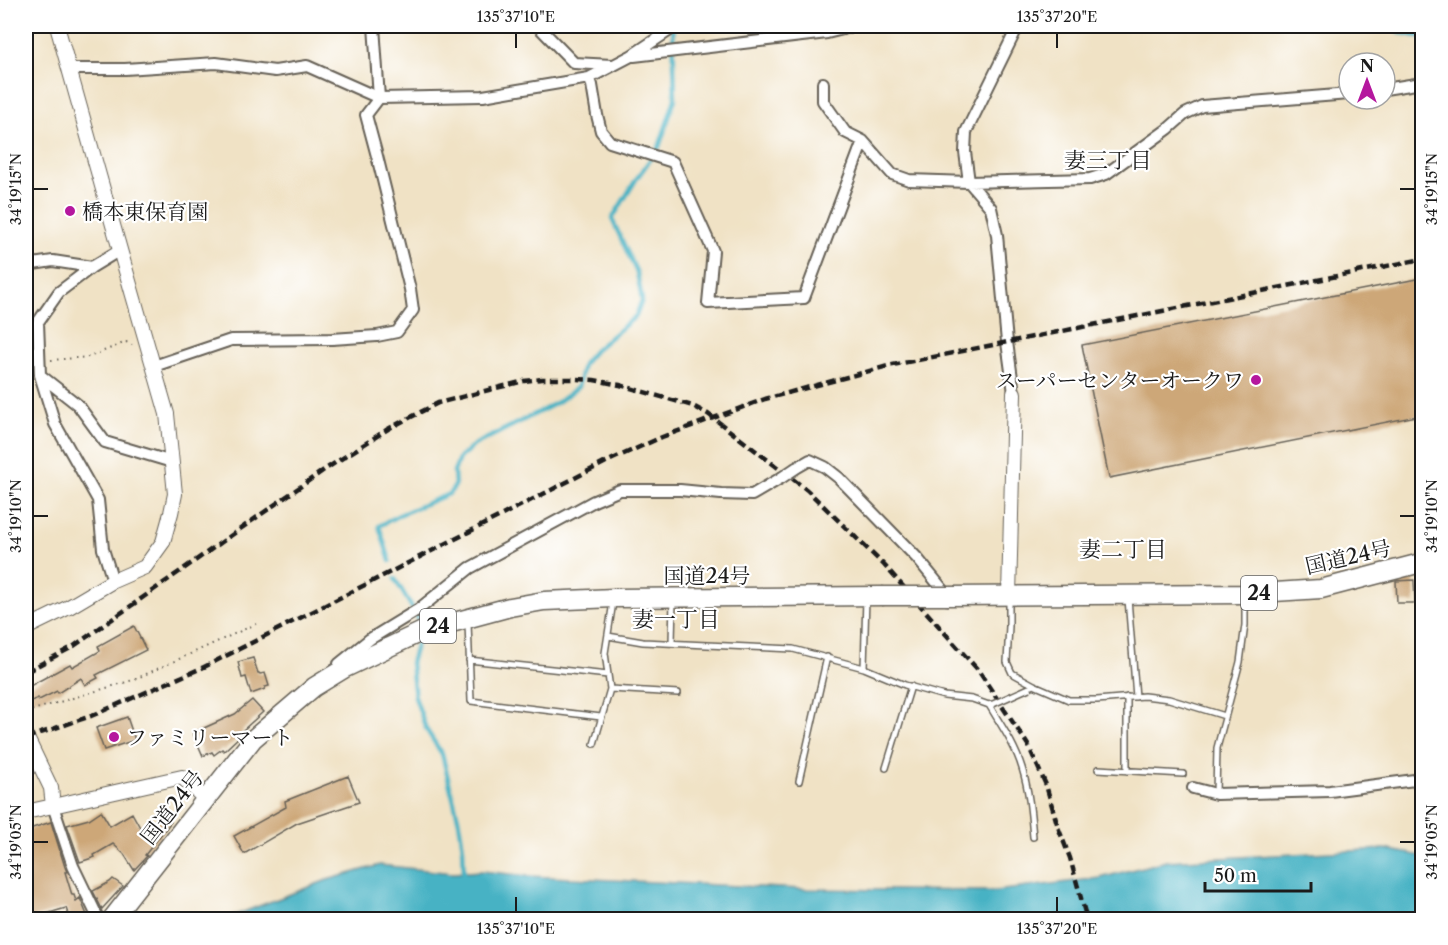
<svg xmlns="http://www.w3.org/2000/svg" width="1448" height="945" viewBox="0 0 1448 945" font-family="'Libre Caslon Text','Noto Serif JP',serif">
  <rect width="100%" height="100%" fill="#fff"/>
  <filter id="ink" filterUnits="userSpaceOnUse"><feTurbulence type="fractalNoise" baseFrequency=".0167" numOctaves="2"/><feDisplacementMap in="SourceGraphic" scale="12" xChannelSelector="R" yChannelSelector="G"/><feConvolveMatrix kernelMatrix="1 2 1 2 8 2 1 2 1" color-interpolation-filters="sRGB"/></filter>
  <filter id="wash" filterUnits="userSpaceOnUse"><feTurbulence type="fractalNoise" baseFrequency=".008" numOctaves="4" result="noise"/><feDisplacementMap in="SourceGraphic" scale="24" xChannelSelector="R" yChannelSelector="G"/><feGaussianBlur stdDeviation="1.35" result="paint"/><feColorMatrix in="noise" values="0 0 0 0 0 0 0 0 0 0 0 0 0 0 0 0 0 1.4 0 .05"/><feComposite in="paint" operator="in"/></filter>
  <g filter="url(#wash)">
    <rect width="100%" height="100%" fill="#f0e2c5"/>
    <!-- water -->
    <path fill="#47b2c4" stroke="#326770" stroke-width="1.5" d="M1385,849L1422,856V919H225L327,880L380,865L453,873L482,871L529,876L803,889L995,891L1100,878L1166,861Z"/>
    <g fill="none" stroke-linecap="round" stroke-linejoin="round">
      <!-- stream -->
      <path stroke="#47b2c4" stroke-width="4.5" d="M1390,26L1398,32L1422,37
        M390,561L379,526L399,515L449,494L455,486L454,472L459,458L474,445L547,408L558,402L578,387L583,364L595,350L636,316L642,300L637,273L612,219L637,178L659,147L675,99L673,28
        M395,579L417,616V619
        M418,639L411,663L415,697L426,729L442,754L459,822L463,848L464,878"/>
    </g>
    <g id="blocks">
      <!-- building -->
      <path fill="#cda778" d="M1422,278V415L1109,478L1082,345Z
        M1414,580L1415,603H1397L1396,581Z
        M134,626L146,650L96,675L98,678L85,685L81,678L58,693L57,691L39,700L38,698L29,702L26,696V688L70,664L72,667L100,651L98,646Z
        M253,658L258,673H259L260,674L265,673L269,686L265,687V689L251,694L246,677L242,678L238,662Z
        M252,700L263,712L242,731L243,733L224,751L222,749L214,755L212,752L203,756L193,733L235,714Z
        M127,717L135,740L104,750L96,728Z
        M348,776L359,802L297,823L244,854L234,836L286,807L285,801Z
        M101,811L110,826L132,813L142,831L163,816L171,822L145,855L147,856L134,870L124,854L113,844L94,855L95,857L80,862L67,825L89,819Z
        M51,822L65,867L67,872H65L72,895H74L76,901L80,898L89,920H70L66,908L26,920V830Z
        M113,879L123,886L102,909L93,891L110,882Z"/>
    </g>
  </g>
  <g filter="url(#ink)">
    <use href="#blocks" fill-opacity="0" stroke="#666157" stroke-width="1.5"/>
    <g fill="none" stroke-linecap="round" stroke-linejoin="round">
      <!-- service casing -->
      <g stroke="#666157" stroke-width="8">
        <path id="service" d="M1009,597V626L1007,662L1012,673L1034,685L1032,686
          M866,598L864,668L905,685L944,696L972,699L989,705L993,704
          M1128,599L1136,697
          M468,623L471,701L601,717
          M608,636L643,642L793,649L864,668
          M672,643L673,599
          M469,660L608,675
          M1034,685L1069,700H1097L1144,696L1169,699L1225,716
          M610,689L678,693
          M989,705C1001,725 1015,745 1022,768C1029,790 1031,814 1033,837
          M594,744L610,689L605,653L613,602
          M886,768L911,686
          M1098,769L1183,774
          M1127,771V697
          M799,781L827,657
          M1216,794L1217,748L1240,662L1245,625V599"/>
      </g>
      <!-- minor casing -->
      <g stroke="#666157" stroke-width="14">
        <path id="minor" d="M538,26L574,63L612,65
          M676,26L631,56L589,78L592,85L597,115L601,131L610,142L673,162L713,251L708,303L804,298L863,141
          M634,56L827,33L847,28L850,26
          M68,69H125L216,63L275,71L307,66L379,98L483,96L589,78
          M823,83V101L845,132L863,141L892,174L909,180L969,182L1090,179L1106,174L1168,129L1185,114L1202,106L1349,94
          M1385,89L1422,83
          M120,250L92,267L59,292L38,322L40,375L78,405L105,442L172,462
          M26,265L53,261L92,267
          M154,366L231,340L332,339L377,336L397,332L413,310L410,289L377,156L366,115L379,98L374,26
          M40,375L55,424L98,500L103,549L113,581
          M1014,393L1007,342L997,235L991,208L969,182L965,152L966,132L1018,26
          M796,468L810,460L825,467L839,478L917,558L948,596
          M339,664L370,639L419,609L470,568L594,501L620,490H680L721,494L752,495L781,478
          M1193,788L1216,794L1330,791L1422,779
          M53,806L73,866L99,920"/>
      </g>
      <!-- tertiary casing -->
      <g stroke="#666157" stroke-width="16">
        <path id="tertiary" d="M1009,596L1014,393
          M26,628L69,607L113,581L145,567L163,542L171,513L175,494L167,414L120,250L57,26
          M26,736L51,788L53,806
          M26,812L182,777L206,800"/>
      </g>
      <!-- trunk casing -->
      <g stroke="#666157" stroke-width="21">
        <path id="trunk" d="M948,596L1245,594L1321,589L1417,564L1422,561
          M111,920L253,739L314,687L345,668L425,630L510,607L544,601L614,598L882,596"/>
      </g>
      <!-- path -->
      <path stroke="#666157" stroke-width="2" stroke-dasharray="1.5 4.5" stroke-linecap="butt" d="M26,294L32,278
        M51,360L89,357L126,342L132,345
        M26,712L133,680L256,624"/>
      <!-- service -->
      <use href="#service" stroke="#fff" stroke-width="5"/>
      <!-- minor -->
      <use href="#minor" stroke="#fff" stroke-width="10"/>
      <!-- tertiary -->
      <use href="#tertiary" stroke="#fff" stroke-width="14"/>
      <!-- trunk -->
      <use href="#trunk" stroke="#fff" stroke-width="18"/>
      <!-- rail -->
      <path stroke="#1c1c1c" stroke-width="4.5" stroke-dasharray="9 4.5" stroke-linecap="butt" d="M26,672L74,646L324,470L388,429L438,403L524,381L542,379H576L594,380L620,385L693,406L708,414L807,490L884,565L978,670L1028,745L1046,785L1058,827L1070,858L1087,920
        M26,738L91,716L204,667L606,462L662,437L765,399L888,366L1422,259"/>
      <!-- service-bridge casing -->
      <g stroke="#666157" stroke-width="8" stroke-linecap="butt">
        <path id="service-bridge" d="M993,704L1029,688"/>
      </g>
      <!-- minor-bridge casing -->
      <g stroke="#666157" stroke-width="14" stroke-linecap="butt">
        <path id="minor-bridge" d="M781,478L796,468"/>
      </g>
      <!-- trunk-bridge casing -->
      <g stroke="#666157" stroke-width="21" stroke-linecap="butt">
        <path id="trunk-bridge" d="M882,596H948"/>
      </g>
      <!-- service-bridge -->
      <use href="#service-bridge" stroke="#fff" stroke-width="5"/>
      <!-- minor-bridge -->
      <use href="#minor-bridge" stroke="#fff" stroke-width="10"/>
      <!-- trunk-bridge -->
      <use href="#trunk-bridge" stroke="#fff" stroke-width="18"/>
    </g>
  </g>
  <!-- ticks -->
  <path fill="none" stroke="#1c1c1c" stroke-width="2" d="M516,33V48M1057,33V48M33,189H48M1400,189H1415M33,516H48M1400,516H1415M33,842H48M1400,842H1415M516,897V912M1057,897V912"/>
  <!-- markers -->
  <g fill="#b5179e" stroke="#fff" stroke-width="2">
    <circle cx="70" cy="211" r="6"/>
    <circle cx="1256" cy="380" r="6"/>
    <circle cx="114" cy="737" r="6"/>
  </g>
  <g text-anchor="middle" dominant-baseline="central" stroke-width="4.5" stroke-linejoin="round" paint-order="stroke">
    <!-- shield labels -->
    <g fill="#fff" stroke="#606060" stroke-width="1.5">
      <rect x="1241" y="576" width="36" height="34" rx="4.5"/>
      <rect x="420" y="609" width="36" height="34" rx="4.5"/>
    </g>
    <g font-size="20" font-weight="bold" fill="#1c1c1c">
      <text x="1259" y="593">24</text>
      <text x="438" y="626">24</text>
    </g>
    <!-- poi labels -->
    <g font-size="21" fill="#1c1c1c" stroke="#fff" text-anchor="start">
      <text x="82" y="211">橋本東保育園</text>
      <text x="1244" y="380" text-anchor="end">スーパーセンターオークワ</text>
      <text x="126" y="737">ファミリーマート</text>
    </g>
    <!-- street labels -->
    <g font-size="21" fill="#1c1c1c" stroke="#fff">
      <text transform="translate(1348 557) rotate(-13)">国道24号</text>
      <text x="707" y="575">国道24号</text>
      <text transform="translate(172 807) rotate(-52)">国道24号</text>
    </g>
    <!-- neighbourhood labels -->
    <g font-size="22" fill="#1c1c1c" stroke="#fff">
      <text x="1108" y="160">妻三丁目</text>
      <text x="1123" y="549">妻二丁目</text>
      <text x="676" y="619">妻一丁目</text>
    </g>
  </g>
  <!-- margin -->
  <rect width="1448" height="945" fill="none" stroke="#fff" stroke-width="66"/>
  <!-- north arrow -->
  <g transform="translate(1367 81)"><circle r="28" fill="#ffffff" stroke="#a4a4a4" stroke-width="1.5"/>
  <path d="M0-4.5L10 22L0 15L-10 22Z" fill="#b5179e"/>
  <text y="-9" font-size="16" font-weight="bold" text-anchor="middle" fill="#1c1c1c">N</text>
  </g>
  <!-- scale -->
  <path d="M1205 882v9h106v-9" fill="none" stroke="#1c1c1c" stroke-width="3"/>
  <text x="1214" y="882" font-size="18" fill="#1c1c1c" stroke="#ffffff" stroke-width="4.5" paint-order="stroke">50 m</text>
  <rect x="33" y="33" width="1382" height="879" fill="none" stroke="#1c1c1c" stroke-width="2"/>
  <g font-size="15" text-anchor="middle" fill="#1c1c1c">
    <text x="516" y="22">135°37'10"E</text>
    <text x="1057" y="22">135°37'20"E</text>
    <text transform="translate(16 189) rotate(-90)" y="5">34°19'15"N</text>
    <text transform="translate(1432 189) rotate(-90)" y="5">34°19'15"N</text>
    <text transform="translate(16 516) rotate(-90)" y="5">34°19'10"N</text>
    <text transform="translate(1432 516) rotate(-90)" y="5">34°19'10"N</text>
    <text transform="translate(16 842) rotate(-90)" y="5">34°19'05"N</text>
    <text transform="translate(1432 842) rotate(-90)" y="5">34°19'05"N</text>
    <text x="516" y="934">135°37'10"E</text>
    <text x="1057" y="934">135°37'20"E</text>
  </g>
</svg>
